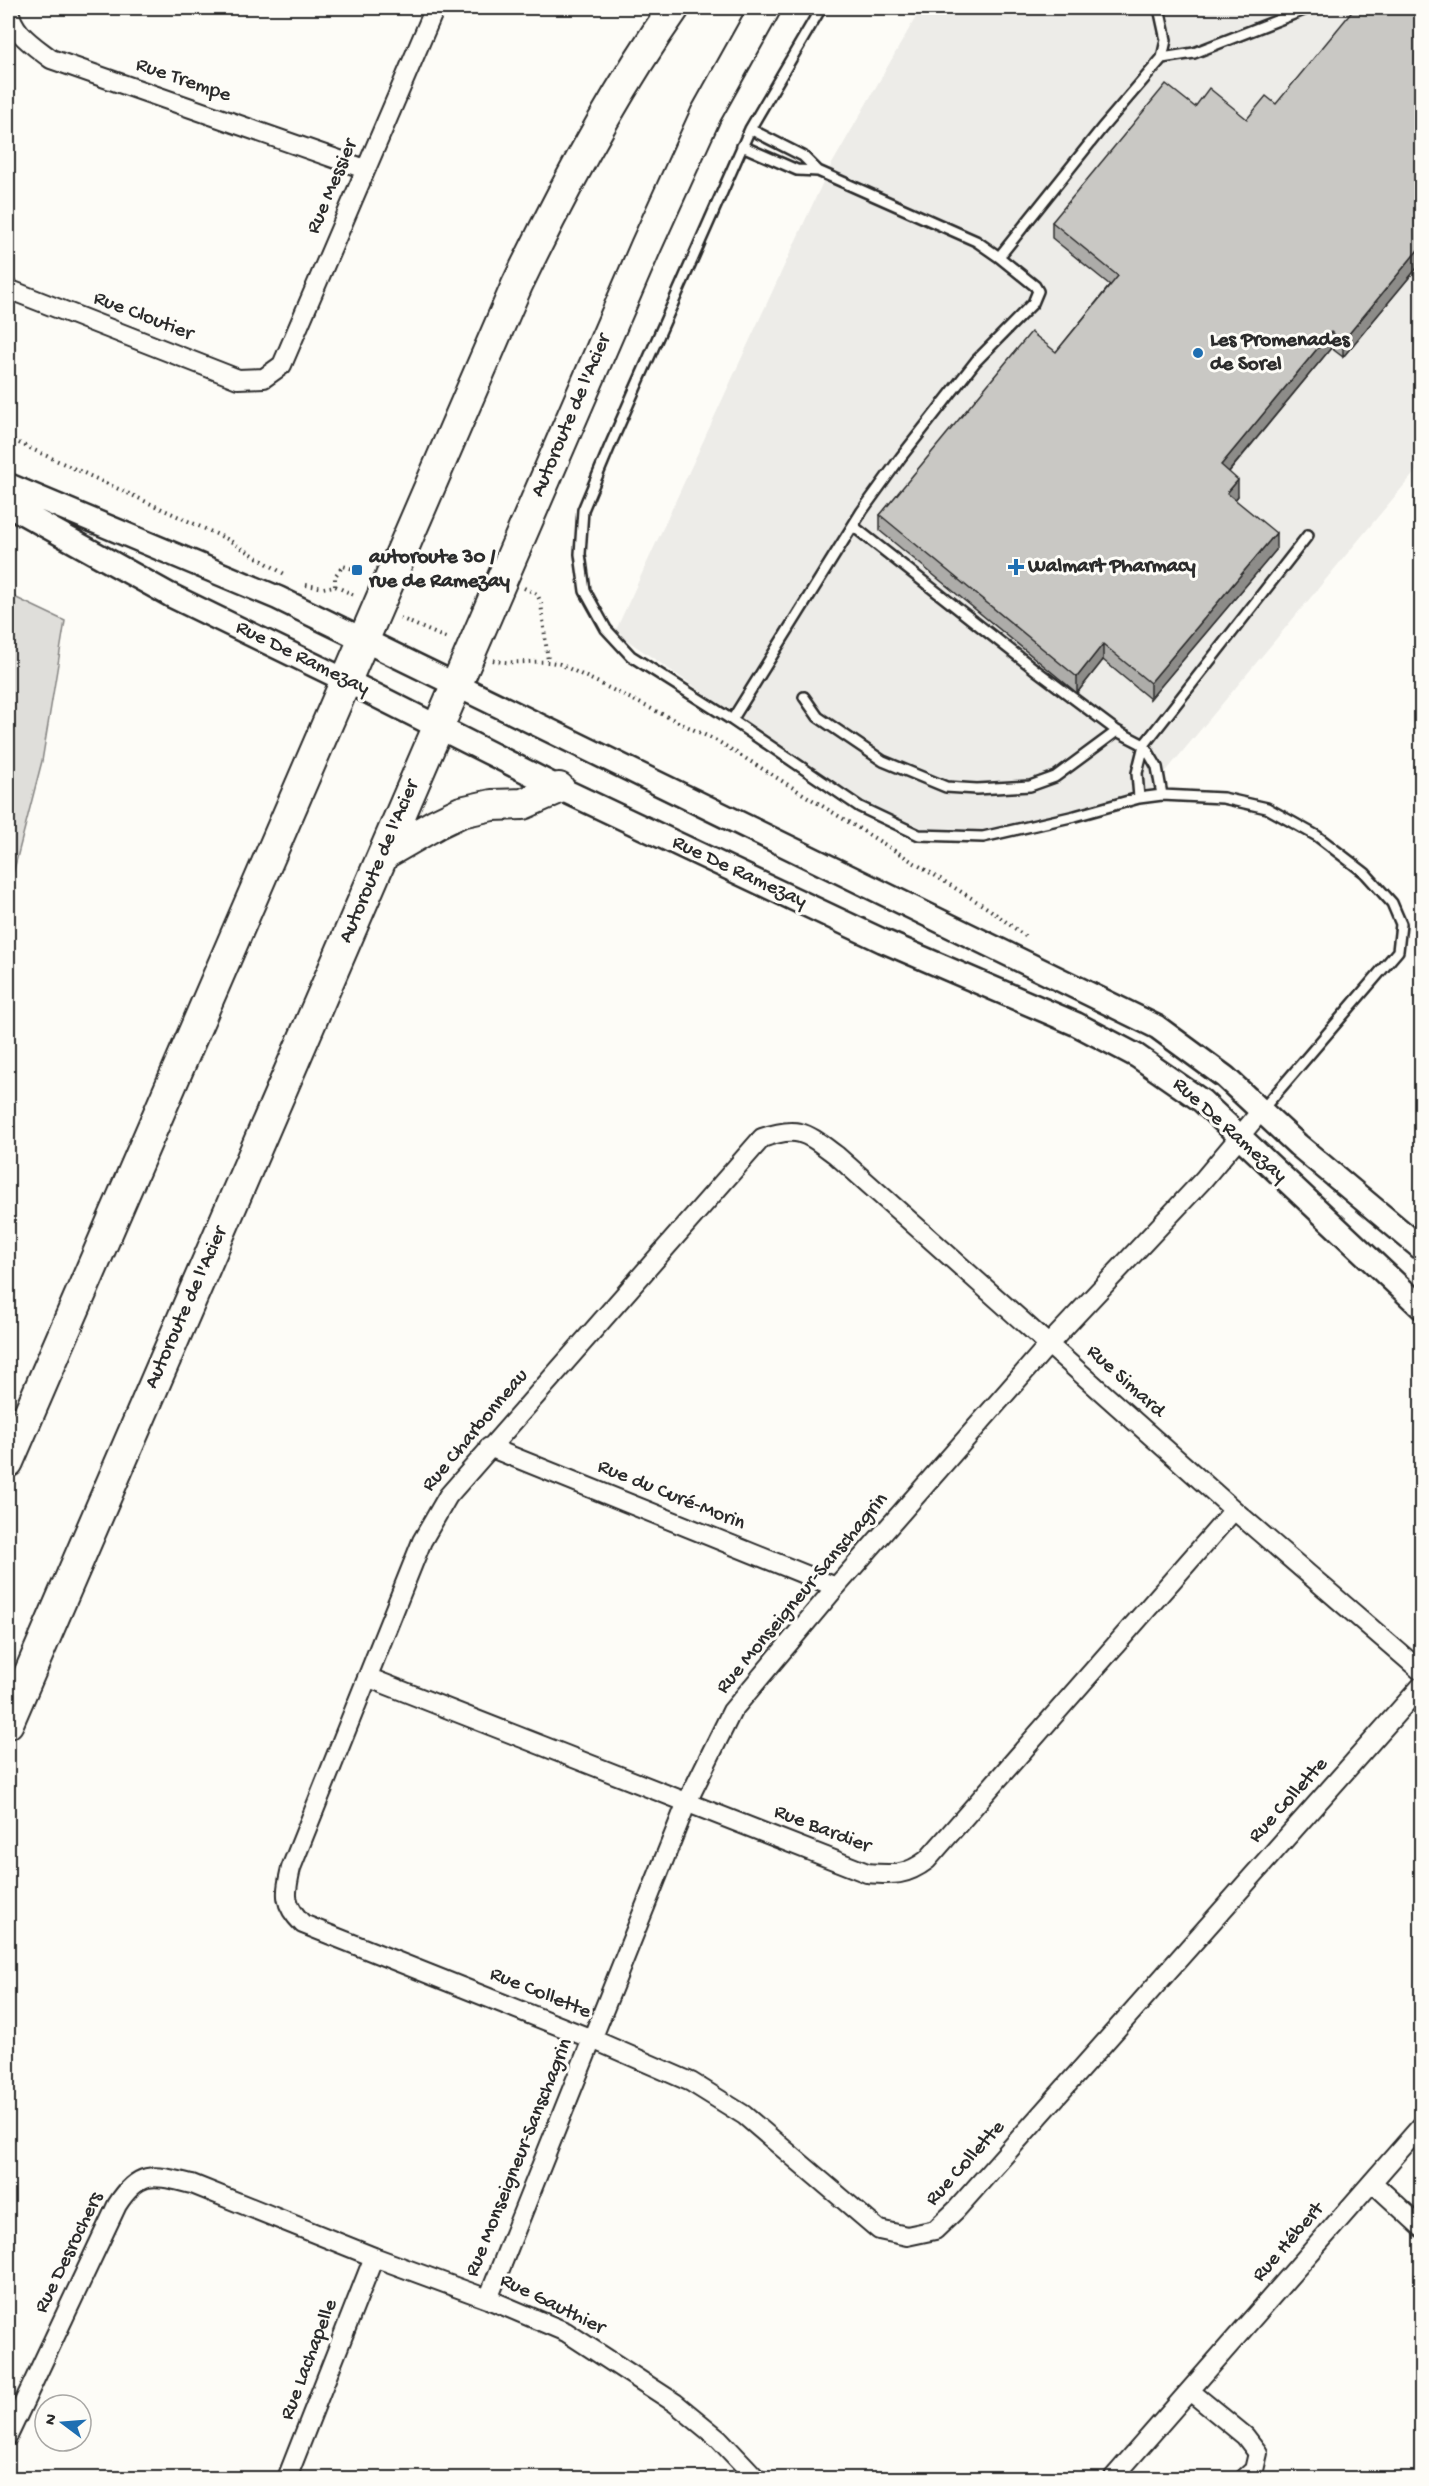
<svg xmlns="http://www.w3.org/2000/svg" width="1429" height="2486" viewBox="0 0 1429 2486" font-family="'Gochi Hand',sans-serif">
  <rect width="100%" height="100%" fill="#fdfcf7"/>
  <filter id="ink" filterUnits="userSpaceOnUse"><feTurbulence type="fractalNoise" baseFrequency=".0167" numOctaves="2"/><feDisplacementMap in="SourceGraphic" scale="12" xChannelSelector="R" yChannelSelector="G"/><feConvolveMatrix kernelMatrix="1 2 1 2 8 2 1 2 1" color-interpolation-filters="sRGB"/></filter>
  <g filter="url(#ink)">
    <!-- built -->
    <path fill="#edece8" d="M921,8H1421V465L1148,793L983,830L922,828L861,801L615,632L828,171Z"/>
    <!-- green -->
    <path fill="#dfdeda" stroke="#858482" stroke-width="1.5" d="M8,594L65,621L42,761L8,893Z"/>
    <g fill="none" stroke-linecap="round" stroke-linejoin="round">
      <!-- service casing -->
      <g stroke="#2b2b2b" stroke-width="14">
        <path id="service" d="M821,8L750,129L609,448L583,510L580,554L585,591L606,629L631,656L732,720L860,807L919,835L983,837L1075,816L1139,798L1162,795L1223,798L1267,808L1317,836L1365,873L1392,903L1401,924L1398,951L1261,1111
          M1162,58L1194,53L1309,8
          M742,146L797,170L818,171
          M999,257L1102,128L1162,58L1166,40L1159,8
          M853,526L1037,671L1117,731L1144,745L1157,767L1162,795
          M804,697L818,717L883,761L946,787L977,789L1030,786L1055,777L1117,731
          M732,720L862,511L901,457L976,361L1033,303L1038,291L1035,286L999,257L976,241L818,171L803,156L750,129
          M1139,798L1137,773L1144,745L1308,535"/>
      </g>
      <!-- minor casing -->
      <g stroke="#2b2b2b" stroke-width="22">
        <path id="minor" d="M9,8C11,32 33,45 51,59L365,169
          M8,289L238,379L264,378L282,365L435,8
          M489,1447L836,1587
          M1422,1672L1234,1510L836,1155C806,1133 799,1125 762,1138L448,1496L422,1541L291,1868C285,1894 283,1904 303,1924L592,2039L691,2082L744,2115L879,2230L907,2236L935,2230L956,2210L1422,1685
          M367,1677L867,1873C893,1875 906,1876 927,1860L1234,1510
          M1372,2182L1422,2228
          M488,2299L687,1802L732,1711L836,1587L1049,1344L1203,1180L1261,1111
          M1190,2391L1245,2436L1258,2453L1254,2470L1245,2478
          M8,2436L117,2205C140,2169 154,2175 192,2184L374,2257L488,2299L566,2332L675,2403L719,2439L756,2478
          M287,2478L374,2257
          M1113,2478L1422,2125"/>
      </g>
      <!-- tertiary casing -->
      <g stroke="#2b2b2b" stroke-width="27">
        <path id="tertiary" d="M8,485L278,598L1157,1027L1225,1077L1298,1145L1422,1249
          M8,505L170,595L347,681L559,788L883,941L1076,1024L1137,1056L1202,1101L1422,1308"/>
      </g>
      <!-- trunk casing -->
      <g stroke="#2b2b2b" stroke-width="34">
        <path id="trunk" d="M384,854L436,824L461,812L492,805L523,804L559,788
          M8,1462L517,285C563,189 613,95 674,8
          M8,1723L646,246L706,114L765,8"/>
      </g>
      <!-- path -->
      <path stroke="#2b2b2b" stroke-width="4" stroke-dasharray="1.5 4.5" stroke-linecap="butt" d="M8,438L227,539L286,575
        M306,585L323,588L335,586L356,596
        M335,586V576L343,566L357,570
        M524,588L537,594L541,603L548,661
        M400,618L448,639
        M493,660C515,666 537,658 560,664L719,742L989,909L1025,936"/>
      <!-- service -->
      <use href="#service" stroke="#fdfcf7" stroke-width="9"/>
      <!-- minor -->
      <use href="#minor" stroke="#fdfcf7" stroke-width="18"/>
      <!-- tertiary -->
      <use href="#tertiary" stroke="#fdfcf7" stroke-width="22"/>
      <!-- trunk -->
      <use href="#trunk" stroke="#fdfcf7" stroke-width="30"/>
    </g>
    <!-- wall -->
    <path fill="#adaca9" stroke="#2b2b2b" stroke-width="1.5" d="M1422,8V262L1343,357L1331,348L1229,472L1238,496L1235,500L1276,550L1150,699L1103,660L1077,693L880,531V515L1056,352L1110,285L1052,238V222L1195,107L1247,119L1276,104Z"/>
    <!-- shaded-wall -->
    <path fill="#8d8c89" stroke="#2b2b2b" stroke-width="1.5" d="M1422,245V262L1343,357V341Z
      M1331,332V348L1221,481V465Z
      M1238,480V496L1227,509V493Z
      M1276,533V550L1150,699V683Z
      M1103,644V660L1077,693V677Z"/>
    <!-- building -->
    <path fill="#c9c8c4" stroke="#2b2b2b" stroke-width="1.5" d="M1355,8H1422V245L1343,341L1331,332L1221,465L1238,480L1227,493L1276,533L1150,683L1103,644L1077,677L880,515L1031,332L1056,352L1118,276L1052,222L1166,84L1195,107L1209,88L1247,119L1266,96L1276,104Z"/>
  </g>
  <!-- markers -->
  <g fill="#1f6fb2" stroke="#fdfcf7" stroke-width="2">
    <circle cx="1198" cy="353" r="6"/>
    <path d="M1013 558h6v6h6v6h-6v6h-6v-6h-6v-6h6z"/>
    <rect x="351" y="564" width="12" height="12" rx="3"/>
  </g>
  <g text-anchor="middle" dominant-baseline="central" stroke-width="6" stroke-linejoin="round" paint-order="stroke">
    <!-- street labels -->
    <g font-size="21" fill="#2b2b2b" stroke="#fdfcf7">
      <text transform="translate(183 81) rotate(19)">Rue Trempe</text>
      <text transform="translate(333 187) rotate(-67)">Rue Messier</text>
      <text transform="translate(143 317) rotate(21)">Rue Cloutier</text>
      <text transform="translate(572 416) rotate(-67)">Autoroute de l'Acier</text>
      <text transform="translate(302 659) rotate(26)">Rue De Ramezay</text>
      <text transform="translate(380 862) rotate(-67)">Autoroute de l'Acier</text>
      <text transform="translate(739 873) rotate(25)">Rue De Ramezay</text>
      <text transform="translate(1229 1131) rotate(42)">Rue De Ramezay</text>
      <text transform="translate(187 1308) rotate(-66)">Autoroute de l'Acier</text>
      <text transform="translate(1125 1382) rotate(42)">Rue Simard</text>
      <text transform="translate(476 1431) rotate(-50)">Rue Charbonneau</text>
      <text transform="translate(671 1496) rotate(22)">Rue du Curé-Morin</text>
      <text transform="translate(803 1594) rotate(-50)">Rue Monseigneur-Sanschagrin</text>
      <text transform="translate(1289 1801) rotate(-48)">Rue Collette</text>
      <text transform="translate(822 1830) rotate(21)">Rue Bardier</text>
      <text transform="translate(540 1994) rotate(22)">Rue Collette</text>
      <text transform="translate(520 2158) rotate(-68)">Rue Monseigneur-Sanschagrin</text>
      <text transform="translate(966 2164) rotate(-48)">Rue Collette</text>
      <text transform="translate(1289 2243) rotate(-49)">Rue Hébert</text>
      <text transform="translate(70 2253) rotate(-64)">Rue Desrochers</text>
      <text transform="translate(552 2305) rotate(26)">Rue Gauthier</text>
      <text transform="translate(310 2360) rotate(-69)">Rue Lachapelle</text>
    </g>
    <!-- poi labels -->
    <g font-size="21" font-weight="bold" fill="#2b2b2b" stroke="#fdfcf7" text-anchor="start">
      <text x="1210" y="341">Les Promenades<tspan x="1210" dy="24">de Sorel</tspan></text>
      <text x="369" y="558">autoroute 30 /<tspan x="369" dy="24">rue de Ramezay</tspan></text>
      <text x="1028" y="567">Walmart Pharmacy</text>
    </g>
  </g>
  <!-- margin -->
  <rect width="1429" height="2486" fill="none" stroke="#fdfcf7" stroke-width="30"/>
  <rect x="15" y="15" width="1399" height="2456" fill="none" stroke="#2b2b2b" stroke-width="2" filter="url(#ink)"/>
  <!-- north arrow -->
  <g transform="translate(63 2423) rotate(286)"><circle r="28" fill="#fdfcf7" stroke="#a9a8a5" stroke-width="1.5"/>
  <path d="M0-4.5L10 22L0 15L-10 22Z" fill="#1f6fb2"/>
  <text y="-9" font-size="16" font-weight="bold" text-anchor="middle" fill="#2b2b2b">N</text>
  </g>
</svg>
